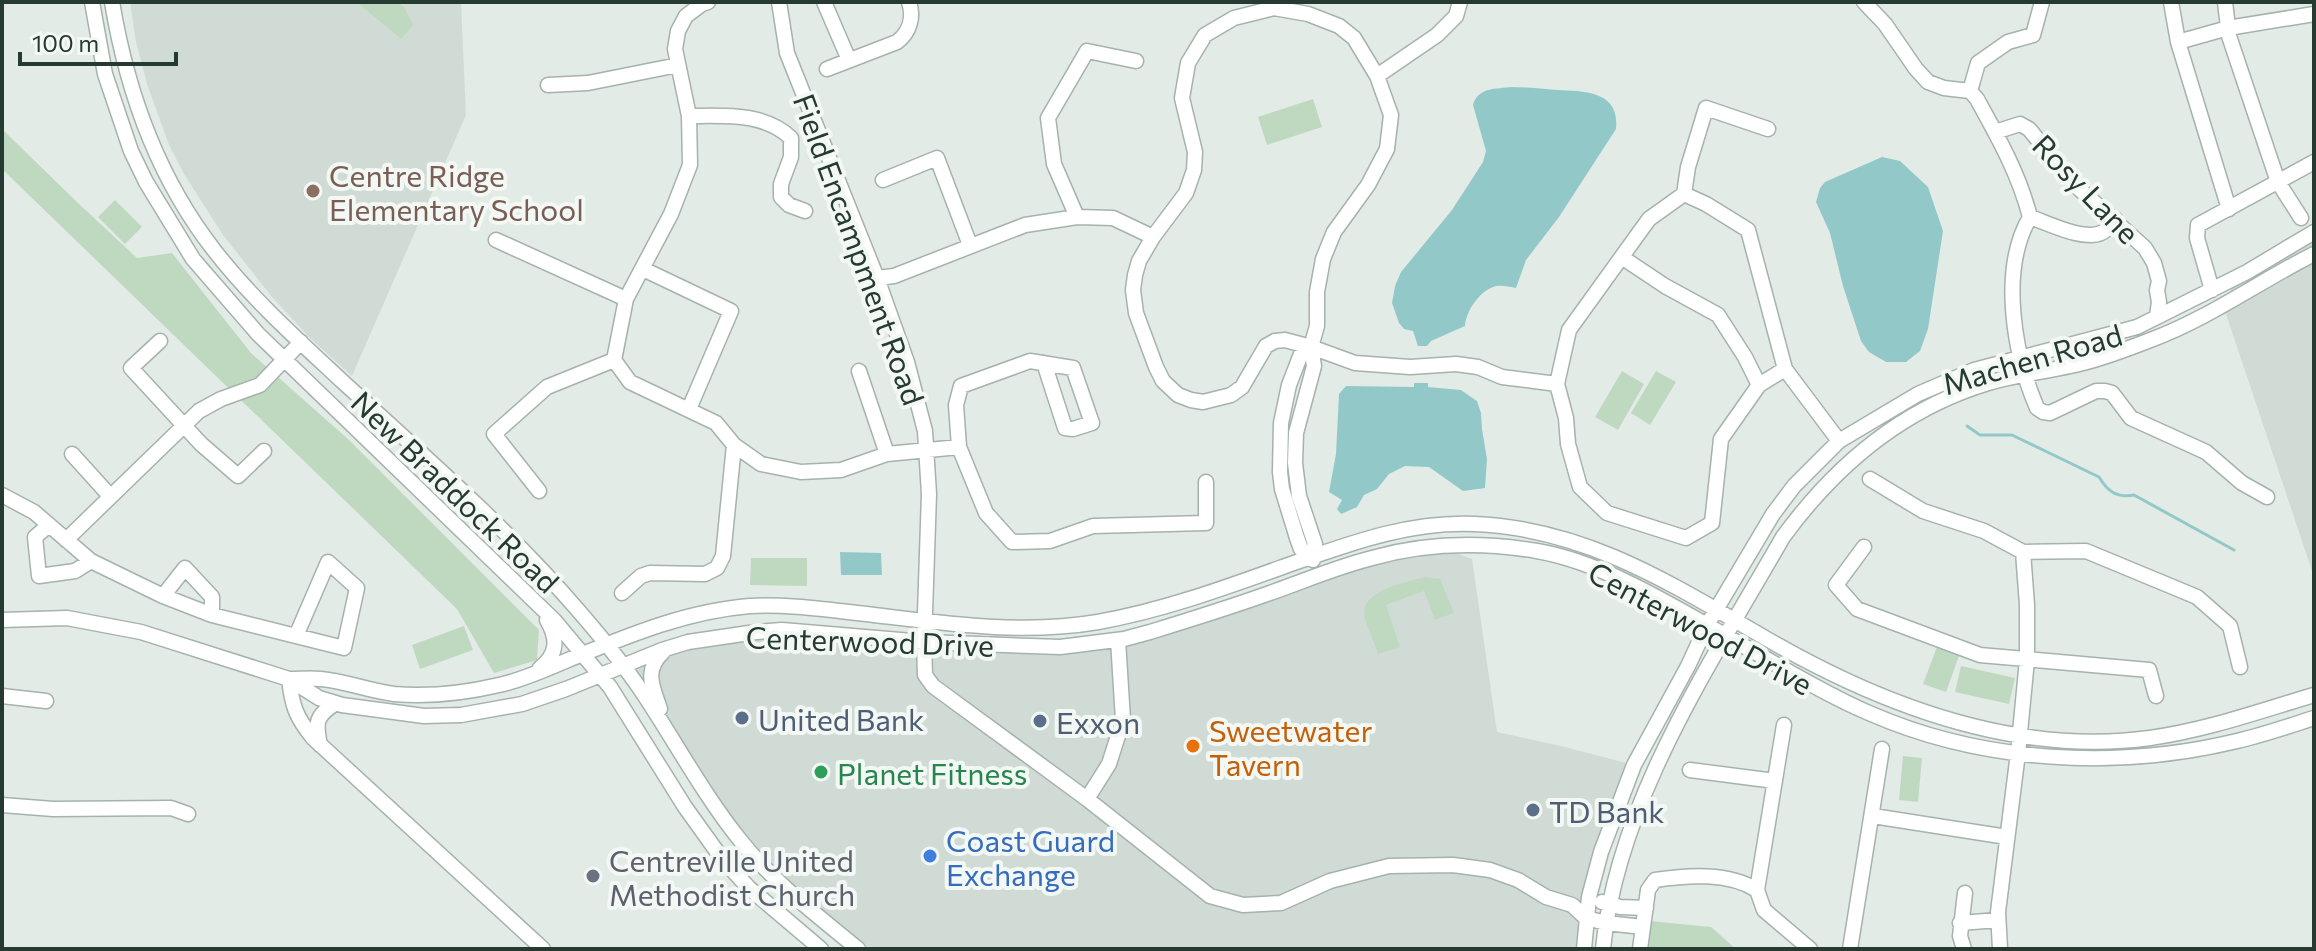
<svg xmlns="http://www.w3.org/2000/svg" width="2316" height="951" viewBox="0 0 2316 951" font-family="Commissioner,sans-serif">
  <rect width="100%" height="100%" fill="#e3ebe6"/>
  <!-- built -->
  <path fill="#d1dbd5" d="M130,2H461L466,115L352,376L311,339L272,297L223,235L184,174L169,145L147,84L136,42Z
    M2314,241V577L2225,311L2234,278Z
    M1438,546L1472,559L1497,732L1561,746L1634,765L1591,901L1583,949H857L742,843L623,666L756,632L924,642L1118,640L1320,575Z"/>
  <!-- green -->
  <path fill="#bfd9c1" d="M363,2H398L404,7L413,25L401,39L360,5Z
    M1313,99L1322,127L1267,145L1258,117Z
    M2,129L78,203L137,258L172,253L251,353L349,440L539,630L537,660L494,673L457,609L2,169Z
    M115,200L142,227L125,244L98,217Z
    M1622,371L1644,384L1618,430L1595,417Z
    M1656,371L1676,382L1650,425L1631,413Z
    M751,558H807V586L750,585Z
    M1426,577L1440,579L1454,613L1435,620L1424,591L1386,605L1400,647L1378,654C1375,643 1365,624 1364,613C1363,590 1409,581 1426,577Z
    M464,626L473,650L420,669L412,645Z
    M1937,647L1959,656L1946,692L1923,684Z
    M1961,666L2015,678L2009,704L1955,692Z
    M1903,756L1922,758L1918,802L1899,800Z
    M1650,921L1711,927L1736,949H1646Z"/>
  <!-- water -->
  <path fill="#92c9c8" d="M1512,87C1527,87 1542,89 1557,90C1585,91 1620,91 1616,129L1559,217L1526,260L1516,288C1510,287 1503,285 1496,286C1480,290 1466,311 1465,326L1431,341L1427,346H1418L1413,331L1404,329L1399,323L1392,303L1395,286L1401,272L1452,210L1483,162L1486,151L1473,105C1478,87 1496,89 1512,87Z
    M1882,157L1900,161L1928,187L1943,231L1928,329L1920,351L1906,362H1886L1869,352L1861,341L1843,286L1830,233L1816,202L1820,188L1825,182Z
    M1414,383H1428V387L1461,390L1477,401L1481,413L1482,429L1487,459L1485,488L1463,491L1429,467L1405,466L1389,474L1377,489L1364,495L1357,507L1341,514L1337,509L1342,500L1329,492L1336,454L1339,394L1346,386L1414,387Z
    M840,552L881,553L882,575H841Z"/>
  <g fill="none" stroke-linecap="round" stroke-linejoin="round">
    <!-- stream -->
    <path stroke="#92c9c8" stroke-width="3" d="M1967,426L1980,435H2012L2099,477C2108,492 2117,498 2134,495L2234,550"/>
    <!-- minor casing -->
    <g stroke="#a6b2ac" stroke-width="17">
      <path id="minor" d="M92,2L105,74L131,151L146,182L193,259L258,334L554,620L610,687L685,807L723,860L749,888L821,949
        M112,2C127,92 157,177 214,250C251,298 298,340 343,382C423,455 506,527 577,609C604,640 630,672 652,707C681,752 707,799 740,840C773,882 817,915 858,949
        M708,2L702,4L686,16L678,31L675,49L689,116L690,165L671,214L626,299L614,360L630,382L716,423L734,445L761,464L801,472L841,470L887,454L959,447
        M779,2L787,53L877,278L907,362L925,431L929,494L924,642L925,675L933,686L1087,799L1210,896L1243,905L1281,903L1330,881L1389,866L1453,865L1490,870L1518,880L1546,897L1572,905L1586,918L1606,923L1643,927
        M824,2L849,60
        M1864,2L1885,24L1916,69L1928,82L1944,88L1970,91L1977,99C1998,137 2019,174 2030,217C1999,270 2014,354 2037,408L2043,412L2050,413L2096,391H2105L2112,393L2131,418L2206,452L2242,483L2267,497
        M2171,2L2178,42L2229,209
        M2225,2L2229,36L2278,182L2301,218
        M2178,42L2228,28L2314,14
        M827,69L897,42C910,32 914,17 909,2
        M1377,76L1437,35L1456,16L1460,2
        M548,85L588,83L678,65
        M1970,91L1978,63L2008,42L2033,35L2042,2
        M689,116C724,116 764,112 791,138V157L781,184V197L789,205L805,211
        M1995,132L2020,124L2029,129L2075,185L2145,248L2154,263L2159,281L2157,290L2159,302L2157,316
        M883,180L937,158L970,245
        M1684,194L1688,167L1706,108L1768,129
        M1077,217L1054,164L1048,118L1087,51L1136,61
        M2030,217C2048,223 2083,241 2101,233C2107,231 2111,224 2115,219
        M496,240L626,299
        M1623,258L1665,286L1718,315L1745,357L1759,385
        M643,269L731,311L689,409
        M877,278L894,276L1025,225L1077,217L1113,218L1153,237
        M2212,290L2197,238L2198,225L2314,162
        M160,341L131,368L201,444L238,476L264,451
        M1311,347L1301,354L1289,385L1281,423L1280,472L1282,489L1297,538L1301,549L1312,556L1313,560
        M1044,363L1065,428L1073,429L1092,423L1073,368L1030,361L961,386L956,405L959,447L986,513L1012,542L1050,541L1093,526L1206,523V482
        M1785,369L1759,385L1721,439L1712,523L1686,538L1607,513L1580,487L1568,444L1566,418L1557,384L1569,330L1649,219L1684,194L1706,204L1748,230L1785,369L1839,441
        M859,371L887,454
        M72,454L110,496
        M1870,479L1923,511L1984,531L2023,552L2027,605V660L2018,753L1998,912L2000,949
        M539,491L494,434L547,387L614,360
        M2,495L34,512L91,561L163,596L212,615L344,648L357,588L328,562L296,636
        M49,525L35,537L39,576L75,571L91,561
        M66,540L199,411L221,399L260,385L301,342
        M1864,547L1836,585L1857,609L1980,655L2149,670L2156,696
        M2023,552L2086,551L2197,597L2230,626L2240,667
        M1312,556L1315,544L1299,496L1295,463L1296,433L1314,366L1311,347L1317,326V292L1323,259L1334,232L1368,185L1387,149L1391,115L1377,76L1354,38L1339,26L1308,14L1274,8L1234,18L1205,35L1188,63L1182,98L1195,152L1194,170L1186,193L1153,237L1139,261L1135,275L1133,290L1136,313L1156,367L1163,381L1178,395L1191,400L1203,402L1231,395L1242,387L1266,346L1275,341L1285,340L1311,347L1355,363L1410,367L1456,364L1478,367L1502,377L1557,384
        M622,593L641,576L650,573L705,574L717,568L723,556L734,445
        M163,596L185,568L212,597V615
        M2,620L67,618L141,632L289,679L319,698L342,705L424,716L461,715L522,704L566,689L662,650L688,642L756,632L782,630L924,642L1060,647L1124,639L1150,632C1189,620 1228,608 1267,594C1302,582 1336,567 1372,558C1425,543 1483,542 1537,551C1608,563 1686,614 1749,649C1788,671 1827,695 1869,713C1983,763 2117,770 2237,741C2263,735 2289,726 2314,718
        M540,668C558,654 558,639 547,620
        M289,679C300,679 311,678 321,679C345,681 369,691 394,694C428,697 465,693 499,685C523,680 546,669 568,660C627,636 686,611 750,606C789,604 828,610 866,614C943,623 1021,635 1098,622C1165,610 1227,587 1291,564C1351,543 1410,521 1475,524C1588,529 1673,585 1767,639C1881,705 2017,756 2150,738C2207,730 2260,711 2314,695
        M289,679C292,706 296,717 313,738L543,949
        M2,696L46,701
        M660,709C653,687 643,671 663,652
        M1784,725L1757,890L1764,910L1810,949
        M320,745C315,721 316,716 336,703
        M1690,770L1775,781
        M1087,799L1109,764L1123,720L1118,640
        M2,805L53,809L171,808L188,814
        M1873,816L2007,837
        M1602,902L1620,907L1646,908
        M1960,923L1998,920
        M1584,949L1589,897L1601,852L1634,765L1688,666L1707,625L1773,514L1794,486L1839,441L1918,394L1974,370L2137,327L2247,272L2314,232
        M1603,949C1617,802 1711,663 1783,537C1835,466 1902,409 1988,383C2019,374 2052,371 2083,363C2107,357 2130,348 2153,339C2209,318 2260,281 2314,254
        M1640,949L1648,890L1655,880C1688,875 1728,872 1757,890
        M1850,949L1882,749
        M1964,949L1960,936L1965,893"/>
    </g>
    <!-- minor -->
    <use href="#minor" stroke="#fff" stroke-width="14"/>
  </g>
  <!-- markers -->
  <circle fill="#8d6e63" stroke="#f3f8f5" stroke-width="3" cx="313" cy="191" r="8"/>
  <g fill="#5c6f8a" stroke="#f3f8f5" stroke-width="3">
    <circle cx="742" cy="718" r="8"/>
    <circle cx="1040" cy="721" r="8"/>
    <circle cx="1533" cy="810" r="8"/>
  </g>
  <circle fill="#e8710a" stroke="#f3f8f5" stroke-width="3" cx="1193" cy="746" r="8"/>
  <circle fill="#2e9e5b" stroke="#f3f8f5" stroke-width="3" cx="821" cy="772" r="8"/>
  <circle fill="#3f7fe0" stroke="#f3f8f5" stroke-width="3" cx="930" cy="856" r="8"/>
  <circle fill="#6b7280" stroke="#f3f8f5" stroke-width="3" cx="593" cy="876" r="8"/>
  <g text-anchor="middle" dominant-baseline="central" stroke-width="8" stroke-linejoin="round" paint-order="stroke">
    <!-- education labels -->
    <g font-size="30" fill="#785e54" stroke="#f3f8f5" text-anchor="start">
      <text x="329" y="174">Centre Ridge<tspan x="329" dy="34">Elementary School</tspan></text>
    </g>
    <!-- street labels -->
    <g font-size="30" fill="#253a31" stroke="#f3f8f5">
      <text transform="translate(2087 188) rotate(46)">Rosy Lane</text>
      <text transform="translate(860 249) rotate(70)">Field Encampment Road</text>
      <text transform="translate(2032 358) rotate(-16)">Machen Road</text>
      <text transform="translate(456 491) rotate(44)">New Braddock Road</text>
      <text transform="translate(1701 627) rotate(28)">Centerwood Drive</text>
      <text transform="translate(870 640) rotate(2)">Centerwood Drive</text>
    </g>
    <!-- service labels -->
    <g font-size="30" fill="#4e5e75" stroke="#f3f8f5" text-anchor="start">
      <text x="758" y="718">United Bank</text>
      <text x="1056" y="721">Exxon</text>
      <text x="1549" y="810">TD Bank</text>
    </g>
    <!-- food labels -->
    <g font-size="30" fill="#c56008" stroke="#f3f8f5" text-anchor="start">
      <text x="1209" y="729">Sweetwater<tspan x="1209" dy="34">Tavern</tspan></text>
    </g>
    <!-- leisure labels -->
    <g font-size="30" fill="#27864d" stroke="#f3f8f5" text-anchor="start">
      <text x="837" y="772">Planet Fitness</text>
    </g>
    <!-- shop labels -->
    <g font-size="30" fill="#366cbe" stroke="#f3f8f5" text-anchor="start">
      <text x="946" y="839">Coast Guard<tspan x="946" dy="34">Exchange</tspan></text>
    </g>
    <!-- worship labels -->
    <g font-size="30" fill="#5b616d" stroke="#f3f8f5" text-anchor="start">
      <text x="609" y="859">Centreville United<tspan x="609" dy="34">Methodist Church</tspan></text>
    </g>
  </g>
  <!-- border -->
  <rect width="2316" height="951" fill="none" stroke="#253a31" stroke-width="8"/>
  <!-- scale -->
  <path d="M20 52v12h156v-12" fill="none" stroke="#253a31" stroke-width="4"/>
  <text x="32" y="52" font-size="24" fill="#253a31" stroke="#f3f8f5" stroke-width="6" paint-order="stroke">100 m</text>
</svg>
